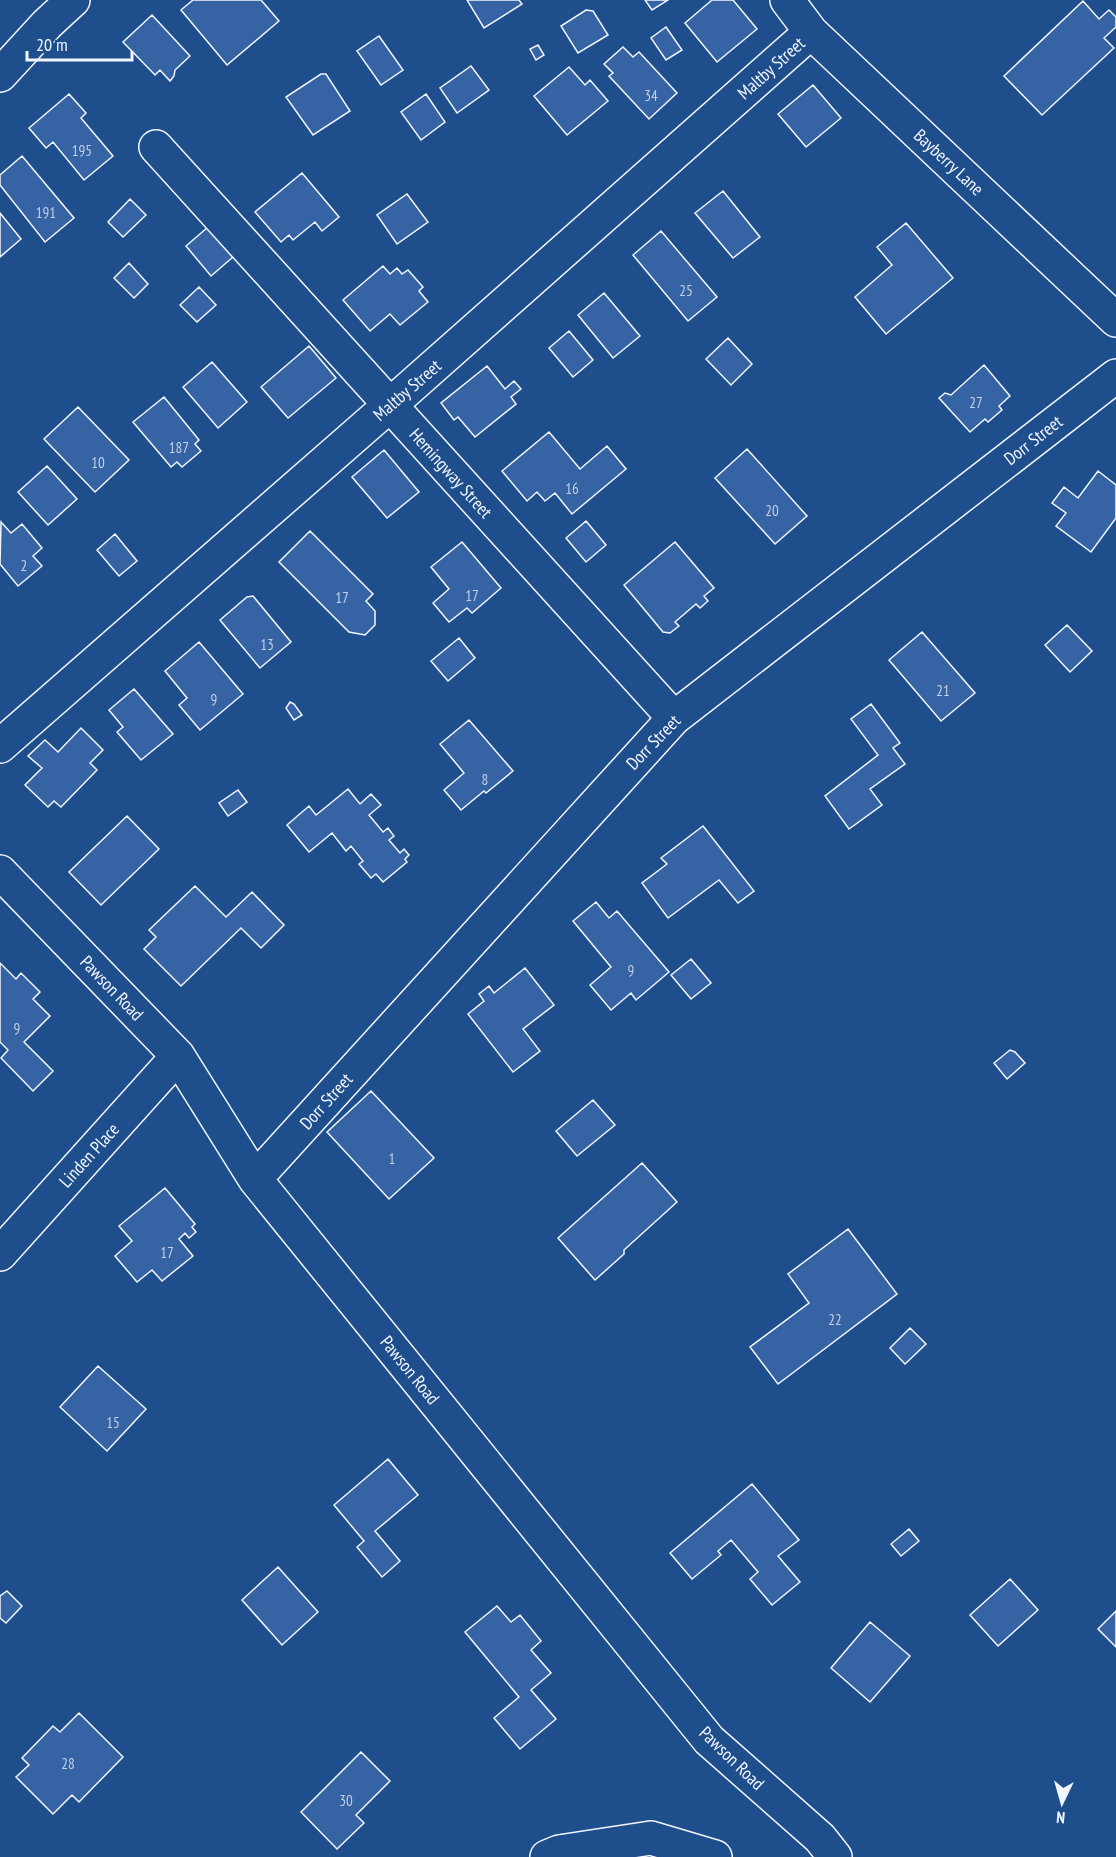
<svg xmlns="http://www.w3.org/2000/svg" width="1116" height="1857" viewBox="0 0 1116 1857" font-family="'PT Sans Narrow',sans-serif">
  <rect width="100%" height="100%" fill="#1f4e8c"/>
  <!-- building -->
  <path fill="#3563a3" stroke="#f2f6ff" stroke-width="1.5" d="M193,0H261L279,21L227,65L181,10Z
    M467,0H519L522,4L484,28Z
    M645,0H668L652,10Z
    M712,0H733L757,29L717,62L685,23Z
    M1083,1L1099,19L1109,10L1116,17V27L1104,38L1114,48L1042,115L1004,76Z
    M586,10L593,11L608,35L578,53L561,26Z
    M152,15L190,56L175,70L174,76L170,81L160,70L155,75L123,42Z
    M666,27L682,50L666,60L651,38Z
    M379,36L403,70L381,85L357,51Z
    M538,45L544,55L536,60L530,49Z
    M623,47L633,57L639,52L677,93L649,119L609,76L613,73L604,64Z
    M471,66L489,90L457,113L440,88Z
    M569,67L585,85L590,80L608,101L567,135L534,96Z
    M321,74H326L350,111L313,135L286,97Z
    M813,85L841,118L806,147L778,114Z
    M69,94L86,113L81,118L113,156L84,180L53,142L46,148L29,128Z
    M426,94L445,122L421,140L401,112Z
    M22,156L74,218L45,242L0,185V175Z
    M302,173L339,217L322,231L315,222L293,240L289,235L281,242L255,212Z
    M723,191L760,237L733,258L695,213Z
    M407,194L428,222L397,244L377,215Z
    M130,199L146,215L123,237L108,222Z
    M0,213L21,239L0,257Z
    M906,223L953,278L886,334L855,297L892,265L877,247Z
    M208,227L233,257L211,276L186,246Z
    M661,231L717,297L688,321L633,255Z
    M129,263L148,284L134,298L114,278Z
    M383,266L390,274L397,268L402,274L408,270L423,287L419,291L428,302L400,325L390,314L370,331L343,300Z
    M199,287L216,305L197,322L180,305Z
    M604,293L640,336L613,358L578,315Z
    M569,331L593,360L573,377L549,348Z
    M728,338L752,364L731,385L706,359Z
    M309,346L336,378L288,418L261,387Z
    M212,362L247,402L218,428L183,387Z
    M984,365L1010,396L999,406L1002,410L988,422L985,419L970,432L939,398L945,393L951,395Z
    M487,366L505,389L514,381L521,389L511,397L516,404L475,437L458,417L454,420L441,403Z
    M164,397L199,440L195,444L201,451L182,467L177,462L171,467L133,422Z
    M78,407L129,460L95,492L44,439Z
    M549,432L580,469L607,446L626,469L572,514L555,493L545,501L537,492L527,501L502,471Z
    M747,449L807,516L775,544L715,478Z
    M384,450L419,492L387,518L352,477Z
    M47,466L77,499L48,525L18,492Z
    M1098,471L1116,485V518L1091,552L1056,526L1066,513L1052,503L1064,487L1078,498Z
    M586,521L606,545L586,562L566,538Z
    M1,522L11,533L22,524L42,548L33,556L42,566L18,586L0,564Z
    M310,531L373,594L366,601L375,611V625L365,635L349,632L279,562Z
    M115,534L137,561L119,576L97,550Z
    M462,542L501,588L472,613L467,608L449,622L433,603L449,589L431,567Z
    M675,542L714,588L704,596L708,601L700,608L696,604L675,622L679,626L670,633L663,632L624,585Z
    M253,596L291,642L260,668L220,620L247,597Z
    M1067,625L1092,651L1070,672L1045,645Z
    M922,632L975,693L941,721L889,660Z
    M459,638L475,658L448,681L431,661Z
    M199,642L243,694L200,730L179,705L187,698L165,671Z
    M134,689L173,734L141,760L117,732L123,727L109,710Z
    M290,702L294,704L302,715L294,720L286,708Z
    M871,704L900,743L893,748L905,764L870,789L882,805L849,829L825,796L878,755L851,719Z
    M469,720L513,771L486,793L484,791L461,810L444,790L464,773L440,744Z
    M81,728L103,750L90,763L97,770L61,807L54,801L48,807L25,785L42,768L28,756L45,740L58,752Z
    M348,789L360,804L371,794L381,805L369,815L383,832L388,828L394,836L389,840L400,853L404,849L409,855L405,859L407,862L383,882L376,874L371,878L359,864L363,861L351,846L346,851L332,833L309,852L287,825L309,806L316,815Z
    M238,790L247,802L228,816L219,803Z
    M127,816L159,849L101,905L69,872Z
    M703,826L754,891L738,903L719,880L668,918L642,883L667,864L661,858Z
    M195,886L226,917L252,892L284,925L261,948L241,928L181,986L144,949L156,937L149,930Z
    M596,902L609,918L617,911L669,972L636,1000L631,993L611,1010L590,985L611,967L573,921Z
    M691,959L711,983L691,999L671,975Z
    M0,963L16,979L21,973L40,992L33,999L50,1016L24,1042L53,1071L33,1091L1,1058L8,1050L0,1042Z
    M525,968L554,1005L523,1029L540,1051L513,1072L468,1014L484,1001L479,994L489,986L494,993Z
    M1010,1050L1015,1052L1025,1063L1007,1079L994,1063Z
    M371,1091L434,1158L389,1199L327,1132Z
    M593,1100L615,1125L577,1156L556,1131Z
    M642,1163L677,1202L624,1250V1254L595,1280L558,1238Z
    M165,1188L195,1224L192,1227L196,1232L189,1238L185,1233L179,1239L193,1256L162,1281L152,1270L137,1282L115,1256L132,1241L119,1226Z
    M848,1229L897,1294L778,1384L750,1347L809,1303L788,1274Z
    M910,1328L926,1344L905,1364L890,1348Z
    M98,1366L146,1409L107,1451L60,1407Z
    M388,1459L418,1495L375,1531L400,1561L382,1577L357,1547L364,1541L334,1505Z
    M752,1484L799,1540L778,1556L800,1582L772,1605L750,1579L758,1572L731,1540L718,1551L721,1555L692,1579L670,1553Z
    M909,1529L919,1541L901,1556L891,1544Z
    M278,1567L318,1612L282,1645L242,1600Z
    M1010,1579L1038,1610L998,1646L970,1615Z
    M7,1591L22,1606L6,1623L0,1618V1596Z
    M497,1606L511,1622L520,1615L541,1641L531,1650L551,1673L531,1690L556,1719L520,1749L494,1718L519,1697L465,1632Z
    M1116,1611V1647L1098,1629Z
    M870,1622L910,1656L870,1702L831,1668Z
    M79,1713L123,1757L79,1802L72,1795L53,1814L16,1777L29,1765L22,1758L53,1726L60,1732Z
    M361,1752L390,1781L356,1815L364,1823L337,1849L301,1812Z"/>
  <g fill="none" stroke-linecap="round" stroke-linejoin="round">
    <!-- minor casing -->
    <g stroke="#f2f6ff" stroke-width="36">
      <path id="minor" d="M787,0L811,32L1116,320
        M0,75L47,24L73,0
        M156,147L674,718
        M0,746L390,405L811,32
        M0,872L178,1056L255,1179L709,1740L820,1838L835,1857
        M255,1179L674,718L1116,376
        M0,1254L178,1056
        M547,1857L559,1852L651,1838L715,1857"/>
    </g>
    <!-- minor -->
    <use href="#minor" stroke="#1f4e8c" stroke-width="33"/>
  </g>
  <g text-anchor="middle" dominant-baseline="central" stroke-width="4.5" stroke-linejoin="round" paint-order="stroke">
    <!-- number labels -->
    <g font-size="15" fill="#c3d1e8">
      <text x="651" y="95">34</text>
      <text x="82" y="150">195</text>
      <text x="46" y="212">191</text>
      <text x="686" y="290">25</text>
      <text x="976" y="402">27</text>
      <text x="179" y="447">187</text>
      <text x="98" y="462">10</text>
      <text x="572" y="488">16</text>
      <text x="772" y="510">20</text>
      <text x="24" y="565">2</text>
      <text x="472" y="595">17</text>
      <text x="342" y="597">17</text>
      <text x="267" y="644">13</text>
      <text x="943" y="690">21</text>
      <text x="214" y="699">9</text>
      <text x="485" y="779">8</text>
      <text x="631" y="970">9</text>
      <text x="17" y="1028">9</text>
      <text x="392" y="1158">1</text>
      <text x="167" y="1252">17</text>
      <text x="835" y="1319">22</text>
      <text x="113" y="1422">15</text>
      <text x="68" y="1763">28</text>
      <text x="346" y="1800">30</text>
    </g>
    <!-- street labels -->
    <g font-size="18" fill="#f2f6ff" stroke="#1f4e8c">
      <text transform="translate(771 68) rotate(-42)">Maltby Street</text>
      <text transform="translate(949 162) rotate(43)">Bayberry Lane</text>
      <text transform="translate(407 390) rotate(-41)">Maltby Street</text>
      <text transform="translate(1033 440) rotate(-38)">Dorr Street</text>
      <text transform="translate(451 473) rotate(48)">Hemingway Street</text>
      <text transform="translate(653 742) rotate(-46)">Dorr Street</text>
      <text transform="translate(112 988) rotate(46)">Pawson Road</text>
      <text transform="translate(326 1101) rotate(-48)">Dorr Street</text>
      <text transform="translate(89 1155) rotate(-48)">Linden Place</text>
      <text transform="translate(410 1370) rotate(51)">Pawson Road</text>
      <text transform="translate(732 1758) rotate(44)">Pawson Road</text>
    </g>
  </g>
  <!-- north arrow -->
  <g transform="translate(1062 1803) rotate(185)" stroke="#1f4e8c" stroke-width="4.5" paint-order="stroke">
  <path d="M0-4.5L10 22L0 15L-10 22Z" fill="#f2f6ff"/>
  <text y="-9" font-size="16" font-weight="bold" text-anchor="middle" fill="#f2f6ff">N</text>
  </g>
  <!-- scale -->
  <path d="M27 51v9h105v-9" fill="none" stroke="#f2f6ff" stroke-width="3"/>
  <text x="36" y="51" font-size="18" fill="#f2f6ff" stroke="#1f4e8c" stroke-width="4.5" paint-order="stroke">20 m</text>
</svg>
